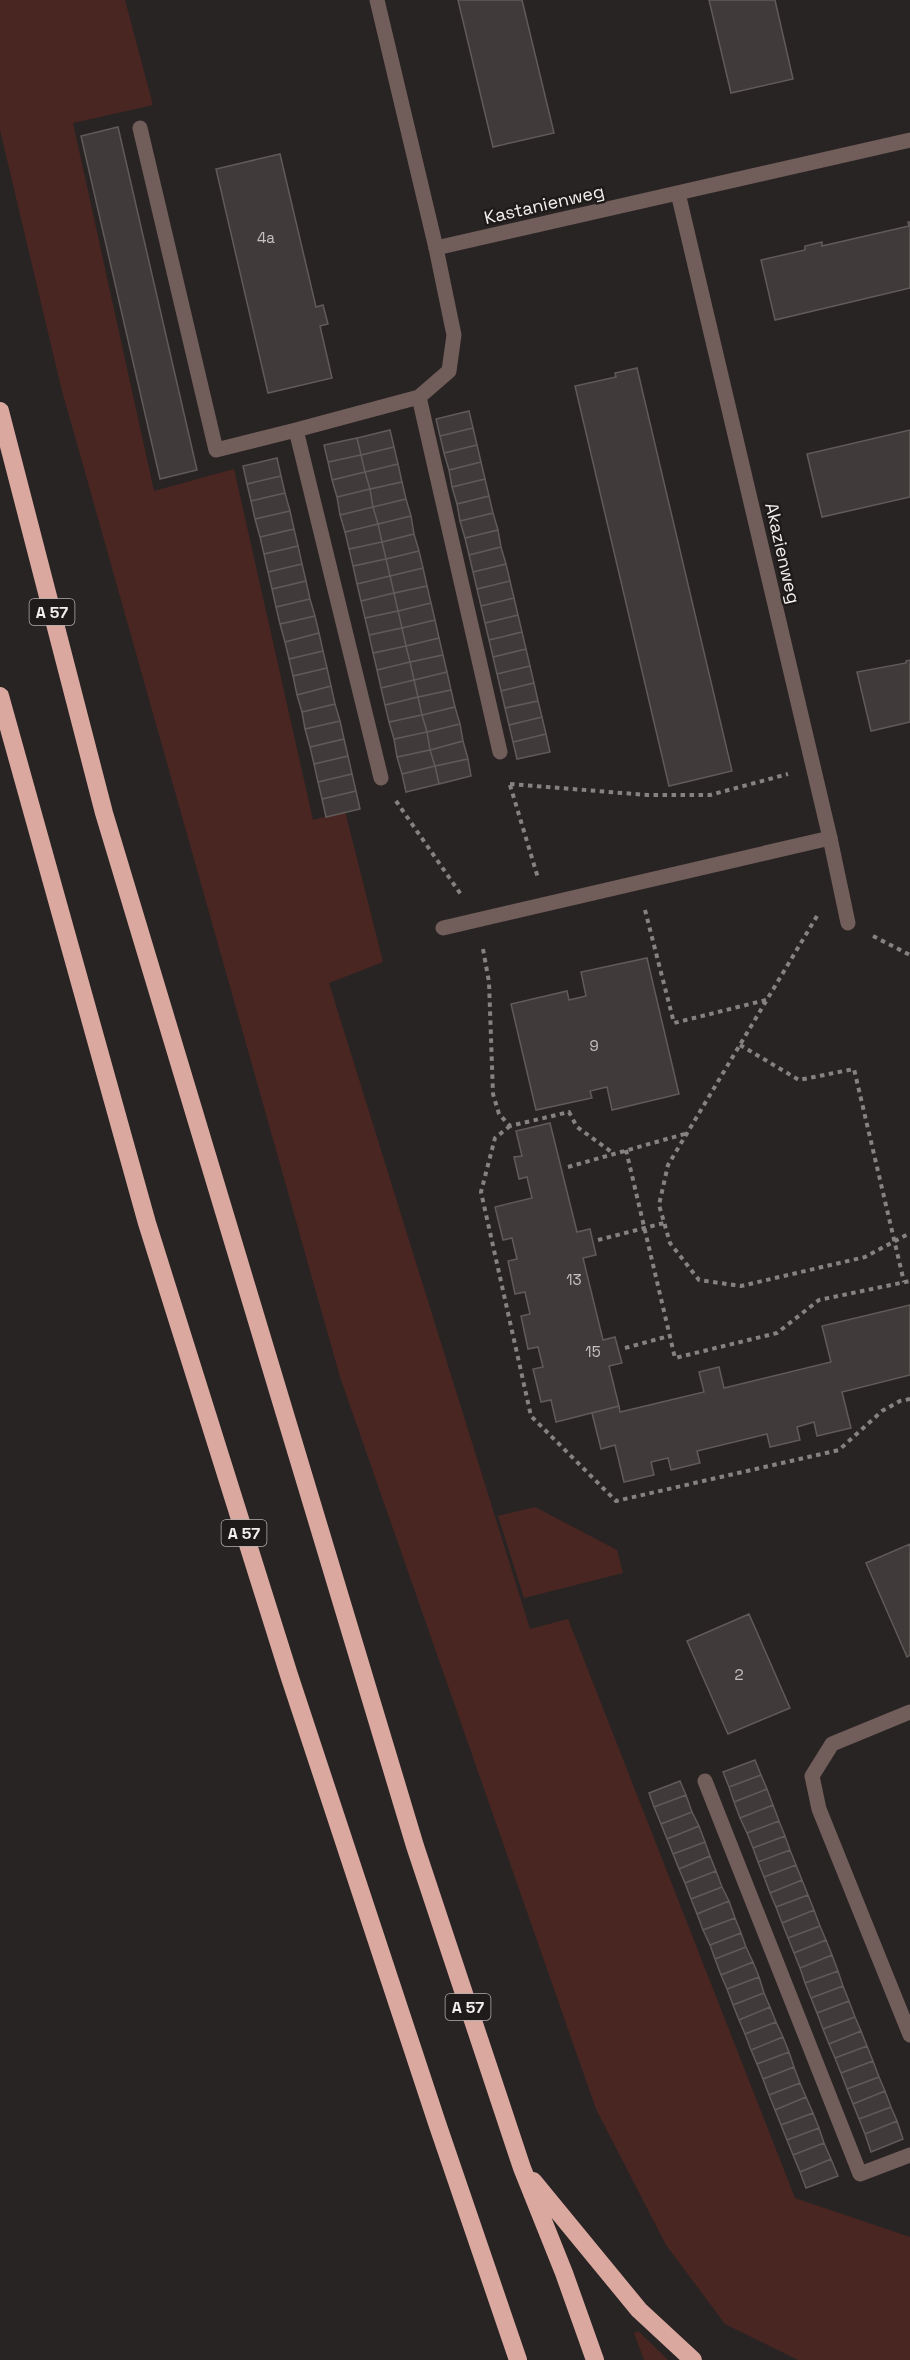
<svg xmlns="http://www.w3.org/2000/svg" width="910" height="2360" viewBox="0 0 910 2360" font-family="'Space Grotesk',sans-serif">
  <rect width="100%" height="100%" fill="#292424"/>
  <!-- green -->
  <path fill="#492621" d="M0,0H125L153,105L73,123L154,491L234,469L313,820L345,811L383,962L329,983L530,1629L568,1619L795,2198L910,2237V2360H798L725,2324L666,2245L596,2109L340,1377L61,387L0,130Z
    M535,1507L617,1550L623,1573L524,1598L498,1516Z
    M638,2331L668,2360H644L634,2333Z"/>
  <!-- building -->
  <path fill="#403b3a" stroke="#605b5a" stroke-width="1.5" d="M458,0H522L554,133L493,147Z
    M709,0H775L793,79L731,93Z
    M118,127L197,470L160,479L81,136Z
    M280,154L316,307L323,305L328,324L320,326L332,378L268,393L216,169Z
    M908,222H910V288L775,320L761,260L805,250V246L822,242V246L909,226Z
    M637,368L732,771L669,786L575,386L616,377L615,373Z
    M469,411L473,428L440,436L436,419Z
    M473,428L477,445L444,453L440,436Z
    M390,430L394,447L361,455L357,438Z
    M910,430V497L822,517L807,454Z
    M357,438L361,455L328,462L324,445Z
    M477,445L481,462L449,470L444,453Z
    M394,447L398,464L365,472L361,455Z
    M361,455L365,472L332,480L328,462Z
    M277,458L281,476L247,484L243,466Z
    M481,462L485,479L452,487L449,470Z
    M398,464L402,482L370,489L365,472Z
    M365,472L370,489L337,497L332,480Z
    M281,476L285,493L251,501L247,484Z
    M485,479L489,496L457,504L452,487Z
    M402,482L406,499L373,507L370,489Z
    M370,489L373,507L340,515L337,497Z
    M285,493L290,511L255,519L251,501Z
    M489,496L493,513L460,521L457,504Z
    M406,499L411,516L378,524L373,507Z
    M373,507L378,524L345,532L340,515Z
    M290,511L294,529L260,537L255,519Z
    M493,513L498,530L465,538L460,521Z
    M411,516L414,534L382,542L378,524Z
    M378,524L382,542L349,549L345,532Z
    M294,529L298,546L264,554L260,537Z
    M498,530L501,547L469,555L465,538Z
    M414,534L419,551L386,559L382,542Z
    M382,542L386,559L353,566L349,549Z
    M298,546L302,564L268,572L264,554Z
    M501,547L506,564L473,572L469,555Z
    M419,551L423,568L390,576L386,559Z
    M386,559L390,576L357,584L353,566Z
    M302,564L306,581L272,589L268,572Z
    M506,564L510,581L477,589L473,572Z
    M423,568L427,586L394,593L390,576Z
    M390,576L394,593L361,601L357,584Z
    M306,581L310,599L276,607L272,589Z
    M510,581L514,598L481,606L477,589Z
    M427,586L431,603L398,611L394,593Z
    M394,593L398,611L365,618L361,601Z
    M514,598L518,615L485,623L481,606Z
    M310,599L315,616L280,624L276,607Z
    M431,603L435,620L402,628L398,611Z
    M398,611L402,628L369,635L365,618Z
    M518,615L522,632L489,640L485,623Z
    M315,616L319,633L285,642L280,624Z
    M435,620L439,638L406,646L402,628Z
    M402,628L406,646L373,653L369,635Z
    M522,632L526,649L493,657L489,640Z
    M319,633L323,651L289,659L285,642Z
    M439,638L443,655L410,662L406,646Z
    M406,646L410,662L377,670L373,653Z
    M526,649L530,666L497,674L493,657Z
    M323,651L327,668L293,676L289,659Z
    M443,655L447,672L414,680L410,662Z
    M910,660V722L871,731L857,672L906,663V661Z
    M410,662L414,680L381,688L377,670Z
    M530,666L534,683L501,691L497,674Z
    M327,668L331,686L297,695L293,676Z
    M447,672L451,690L418,697L414,680Z
    M414,680L418,697L385,705L381,688Z
    M534,683L538,701L505,708L501,691Z
    M331,686L335,704L302,712L297,695Z
    M451,690L455,707L422,715L418,697Z
    M418,697L422,715L389,722L385,705Z
    M538,701L542,717L509,725L505,708Z
    M335,704L340,721L305,729L302,712Z
    M455,707L460,724L427,732L422,715Z
    M422,715L427,732L394,739L389,722Z
    M542,717L546,734L513,742L509,725Z
    M340,721L344,739L310,747L305,729Z
    M460,724L463,741L430,750L427,732Z
    M427,732L430,750L397,757L394,739Z
    M546,734L550,752L517,759L513,742Z
    M344,739L348,756L314,764L310,747Z
    M463,741L468,759L435,766L430,750Z
    M430,750L435,766L402,774L397,757Z
    M348,756L352,774L318,782L314,764Z
    M468,759L471,776L439,784L435,766Z
    M435,766L439,784L406,792L402,774Z
    M352,774L356,791L322,799L318,782Z
    M356,791L360,809L326,817L322,799Z
    M647,958L679,1094L612,1110L607,1087L590,1091L592,1098L536,1110L511,1004L567,991L569,1000L586,996L581,972Z
    M550,1123L577,1232L590,1229L596,1255L583,1258L603,1340L615,1337L622,1363L609,1366L619,1406L556,1422L551,1400L541,1402L533,1369L543,1367L538,1347L528,1349L521,1316L530,1314L525,1292L515,1294L508,1261L517,1259L512,1238L503,1240L495,1207L532,1198L527,1177L519,1179L514,1157L522,1156L516,1131Z
    M910,1305V1375L842,1392L851,1428L817,1436L814,1422L797,1427L800,1440L770,1447L767,1434L697,1451L700,1463L671,1470L668,1458L651,1462L654,1475L624,1482L615,1445L601,1449L592,1413L619,1406L620,1412L704,1392L699,1372L719,1367L724,1388L831,1362L822,1326Z
    M910,1544V1655L907,1657L866,1563Z
    M749,1614L790,1708L728,1734L687,1641Z
    M755,1760L761,1775L729,1787L723,1772Z
    M761,1775L767,1789L734,1802L729,1787Z
    M680,1781L686,1795L654,1807L649,1793Z
    M767,1789L773,1805L740,1818L734,1802Z
    M686,1795L692,1812L661,1824L654,1807Z
    M773,1805L779,1821L747,1833L740,1818Z
    M692,1812L699,1826L667,1839L661,1824Z
    M779,1821L785,1836L753,1848L747,1833Z
    M699,1826L705,1842L673,1854L667,1839Z
    M785,1836L790,1850L758,1862L753,1848Z
    M705,1842L710,1856L679,1869L673,1854Z
    M790,1850L796,1865L764,1877L758,1862Z
    M710,1856L716,1871L685,1883L679,1869Z
    M796,1865L802,1880L770,1893L764,1877Z
    M716,1871L722,1887L691,1899L685,1883Z
    M802,1880L808,1895L776,1907L770,1893Z
    M722,1887L729,1901L697,1914L691,1899Z
    M808,1895L814,1910L782,1923L776,1907Z
    M729,1901L735,1918L703,1930L697,1914Z
    M814,1910L820,1926L788,1938L782,1923Z
    M735,1918L741,1933L710,1945L703,1930Z
    M820,1926L826,1940L794,1953L788,1938Z
    M741,1933L746,1947L715,1959L710,1945Z
    M826,1940L832,1955L800,1968L794,1953Z
    M746,1947L753,1962L721,1975L715,1959Z
    M832,1955L838,1971L805,1983L800,1968Z
    M753,1962L759,1977L727,1989L721,1975Z
    M838,1971L843,1986L811,1998L805,1983Z
    M759,1977L764,1993L733,2005L727,1989Z
    M843,1986L849,2001L817,2013L811,1998Z
    M764,1993L770,2007L739,2020L733,2005Z
    M849,2001L855,2017L823,2029L817,2013Z
    M770,2007L776,2022L745,2034L739,2020Z
    M855,2017L861,2031L829,2044L823,2029Z
    M776,2022L783,2037L751,2050L745,2034Z
    M861,2031L867,2046L835,2058L829,2044Z
    M783,2037L789,2052L757,2064L751,2050Z
    M867,2046L873,2061L841,2073L835,2058Z
    M789,2052L794,2067L763,2079L757,2064Z
    M873,2061L879,2077L847,2089L841,2073Z
    M794,2067L800,2083L769,2095L763,2079Z
    M879,2077L885,2091L853,2104L847,2089Z
    M800,2083L806,2097L775,2110L769,2095Z
    M885,2091L891,2107L859,2119L853,2104Z
    M806,2097L813,2113L781,2125L775,2110Z
    M891,2107L897,2121L865,2134L859,2119Z
    M813,2113L819,2128L787,2140L781,2125Z
    M897,2121L903,2139L871,2152L865,2134Z
    M819,2128L824,2143L793,2155L787,2140Z
    M824,2143L831,2159L800,2172L793,2155Z
    M831,2159L838,2176L806,2188L800,2172Z"/>
  <g fill="none" stroke-linecap="round" stroke-linejoin="round">
    <!-- path -->
    <path stroke="#868281" stroke-width="4" stroke-dasharray="4.5 4.5" stroke-linecap="butt" d="M510,784L647,795H710L788,774
      M510,785L538,878
      M396,801L462,896
      M645,910L674,1023L766,1000
      M817,916L668,1165L659,1205L670,1243L699,1280L741,1286L865,1257L910,1233
      M873,936L910,955
      M483,949L489,982L493,1094L499,1114L510,1126L569,1112L577,1127L613,1153
      M740,1045L799,1080L854,1069L904,1282
      M510,1126L495,1138L481,1192L531,1416L616,1501L839,1450L882,1411L900,1401L910,1399
      M626,1150L675,1358L777,1333L819,1300L910,1281
      M568,1167L688,1133
      M598,1240L664,1223
      M625,1348L669,1336"/>
    <!-- service -->
    <path stroke="#715d59" stroke-width="15" d="M140,128L216,450L296,430
      M436,248L454,335L449,371L419,397L500,752
      M381,778L296,430L419,397
      M443,928L830,838
      M705,1781L860,2174L910,2155"/>
    <!-- minor -->
    <path stroke="#715d59" stroke-width="15" d="M377,0L436,248L910,140
      M678,193L830,838L848,923
      M910,1712L832,1744L812,1776L819,1809L910,2035"/>
    <!-- motorway -->
    <path stroke="#daa89f" stroke-width="18" d="M0,411L104,813L415,1846L522,2168L564,2273L595,2360
      M0,696L147,1223L289,1675L437,2123L518,2360
      M533,2181L639,2310L693,2360"/>
  </g>
  <g text-anchor="middle" dominant-baseline="central" stroke-width="5" stroke-linejoin="round" paint-order="stroke">
    <!-- number labels -->
    <g font-size="15" fill="#c6c2c1">
      <text x="266" y="237">4a</text>
      <text x="594" y="1045">9</text>
      <text x="574" y="1279">13</text>
      <text x="593" y="1351">15</text>
      <text x="739" y="1674">2</text>
    </g>
    <!-- shield labels -->
    <g fill="#1f1b1a" stroke="#b3afae" stroke-width="1.5">
      <rect x="29.5" y="599" width="45" height="26" rx="4.5"/>
      <rect x="221.5" y="1520" width="45" height="26" rx="4.5"/>
      <rect x="445.5" y="1994" width="45" height="26" rx="4.5"/>
    </g>
    <g font-size="16" font-weight="bold" fill="#f2efee">
      <text x="52" y="612">A 57</text>
      <text x="244" y="1533">A 57</text>
      <text x="468" y="2007">A 57</text>
    </g>
    <!-- street labels -->
    <g font-size="18" fill="#f2efee" stroke="#1f1b1a">
      <text transform="translate(544 204) rotate(-13)">Kastanienweg</text>
      <text transform="translate(783 553) rotate(77)">Akazienweg</text>
    </g>
  </g>
</svg>
